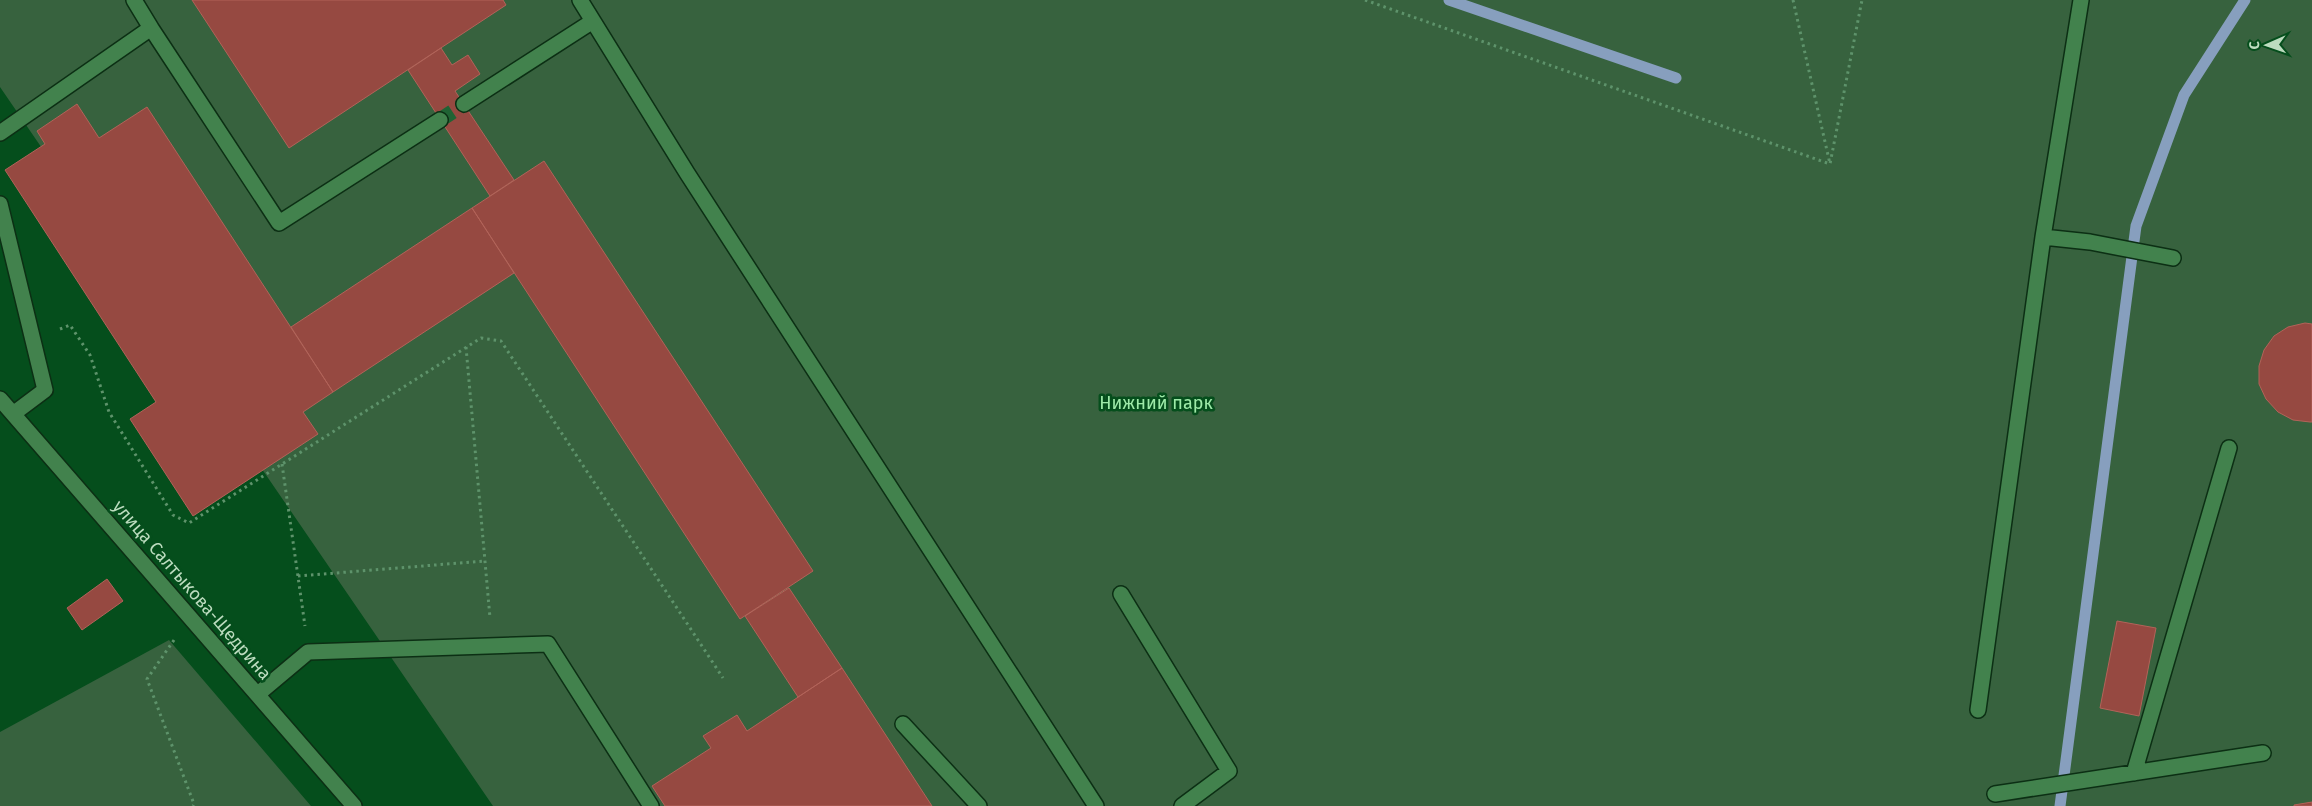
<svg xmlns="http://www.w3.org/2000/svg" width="2312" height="806" viewBox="0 0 2312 806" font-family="'Fira Sans',sans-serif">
  <rect width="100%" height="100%" fill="#054e1c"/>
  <!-- green -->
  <path fill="#37623e" d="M0,0H2312V806H493L0,87Z
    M169,640L311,806H0V732Z"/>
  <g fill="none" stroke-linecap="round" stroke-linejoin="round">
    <!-- stream -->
    <path stroke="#879fbe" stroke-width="11" d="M1449,0L1676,78
      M2060,806L2136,226L2184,95L2245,0"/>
  </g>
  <!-- building -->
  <path fill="#964941" stroke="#b26359" d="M192,0H503L506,5L289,148Z
    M441,48L452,65L468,55L480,74L455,91L514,180L490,196L408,70Z
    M77,104L99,138L147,107L333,392L303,412L318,434L193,516L130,419L156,402L5,170L45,144L37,131Z
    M544,161L813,571L740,619L472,208Z
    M472,208L514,273L333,392L291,327Z
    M2305,323L2312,324V422H2310L2293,420L2278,412L2266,399L2259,384V366L2264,350L2274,336L2288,327Z
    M107,579L123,601L82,630L67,608Z
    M789,588L842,668L798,697L745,616Z
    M2117,621L2156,628L2139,716L2100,708Z
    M842,668L932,806H665L652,786L711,748L703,736L737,715L747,731Z
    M2312,802V806H2294V805Z"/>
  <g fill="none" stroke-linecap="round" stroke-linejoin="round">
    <!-- minor-tunnel -->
    <path stroke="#206334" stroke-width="15" stroke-dasharray="15 8" stroke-linecap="butt" d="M440,120L464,104"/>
    <!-- minor casing -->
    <g stroke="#0c2f14" stroke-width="18">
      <path id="minor" d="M580,0L687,173L1096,806
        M151,28L279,223L440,120
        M464,104L593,21
        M0,133L151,28L134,0
        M0,204L45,390L13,414
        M2043,237L2090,242L2173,258
        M0,399L354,806
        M1121,594L1229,771L1182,806
        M258,694L308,652L548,644L651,806
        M1978,710L2043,237L2081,0
        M903,724L979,806
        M2134,773L2229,448
        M1995,794L2263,753"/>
    </g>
    <!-- path -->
    <path stroke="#5e936b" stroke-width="3" stroke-dasharray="2.5 4" stroke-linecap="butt" d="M1365,0L1830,164
      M1793,0L1830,164L1862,0
      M60,329L70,325L90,355L109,412L173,515L189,523L481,338L501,341L723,678
      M466,347L490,618
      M282,464L305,626
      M298,576L485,561
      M174,640L147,679L194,804L193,806"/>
    <!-- minor -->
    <use href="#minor" stroke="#42824d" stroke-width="15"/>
  </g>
  <g text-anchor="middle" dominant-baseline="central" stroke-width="5" stroke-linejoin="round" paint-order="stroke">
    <!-- park labels -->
    <g font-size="18" fill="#9eeaa8" stroke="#054e1c">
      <text x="1156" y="403">Нижний парк</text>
    </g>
    <!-- street labels -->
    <g font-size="18" fill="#bcdcbf" stroke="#054e1c">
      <text transform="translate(192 590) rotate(49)">улица Салтыкова-Щедрина</text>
    </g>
  </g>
  <!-- north arrow -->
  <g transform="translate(2267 45) rotate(268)" stroke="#054e1c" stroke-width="4" paint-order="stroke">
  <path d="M0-4L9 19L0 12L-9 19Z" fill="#bcdcbf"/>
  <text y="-8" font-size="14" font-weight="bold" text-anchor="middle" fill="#bcdcbf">С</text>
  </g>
</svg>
